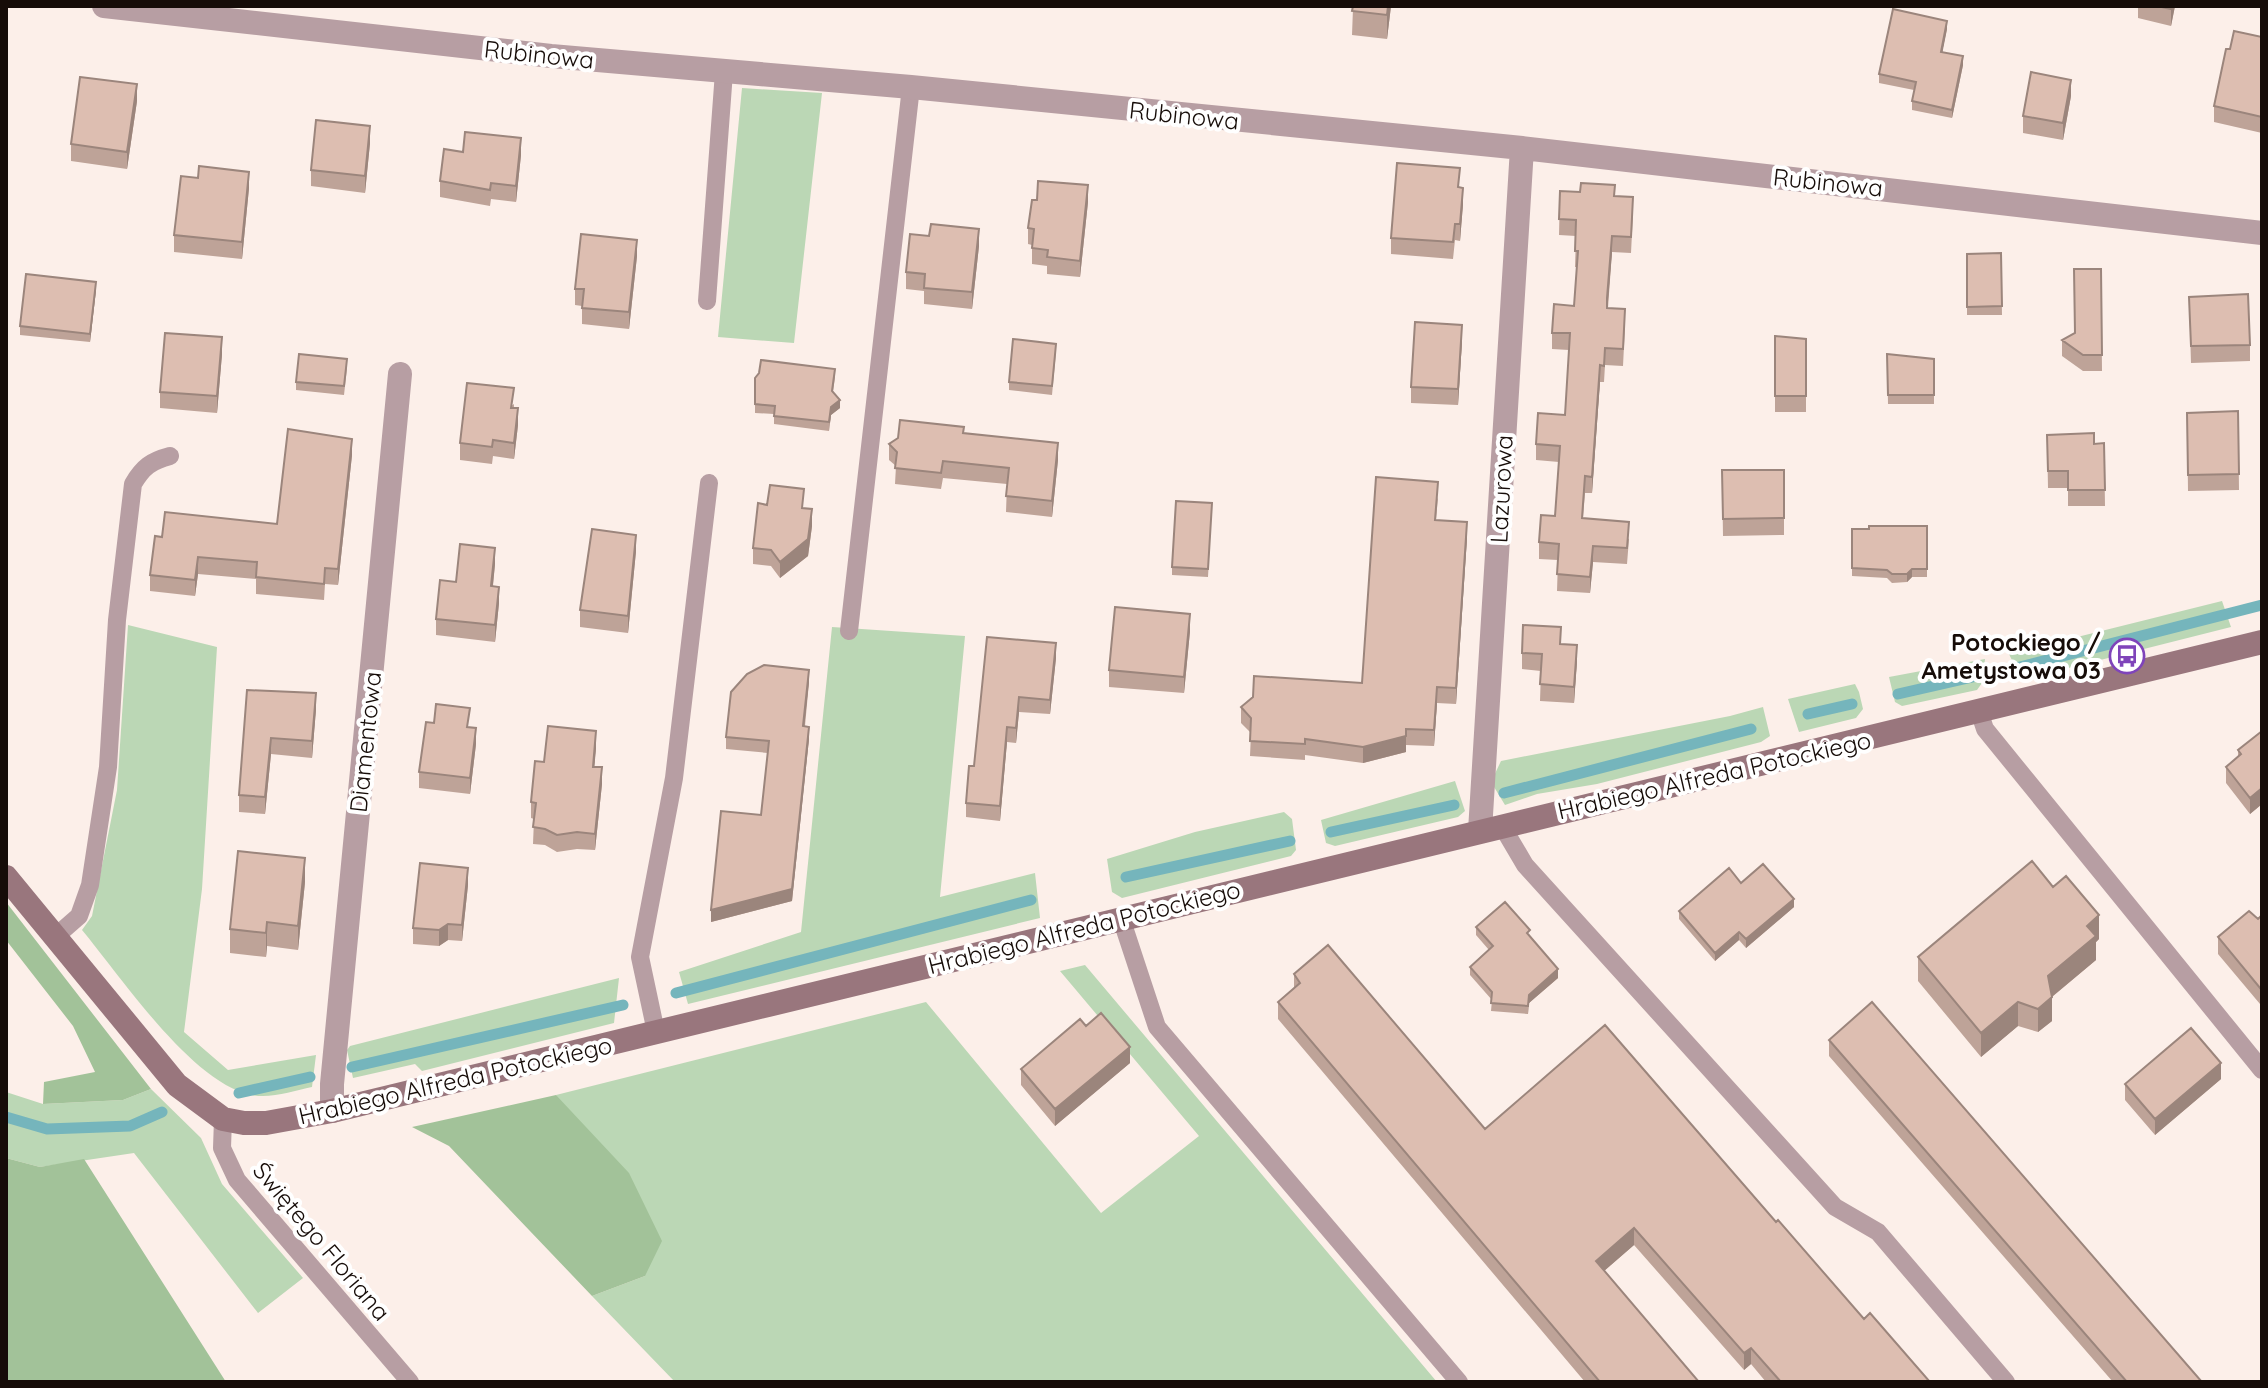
<svg xmlns="http://www.w3.org/2000/svg" width="2268" height="1388" viewBox="0 0 2268 1388" font-family="Quicksand,sans-serif">
  <rect width="100%" height="100%" fill="#fcefe9"/>
  <!-- green -->
  <path fill="#bbd7b5" d="M742,88L822,93L794,343L718,337Z
    M2222,601L2231,627L2029,678L2019,675L2009,654Z
    M128,625L217,647L202,889L184,1032L228,1070L316,1055L312,1087C293,1091 271,1099 251,1095C191,1082 122,978 82,930L92,916L117,790Z
    M832,627L965,636L940,897L1035,873L1040,918L688,1004L679,972L801,932Z
    M1985,659L1982,683L1977,690L1902,706L1895,702L1889,677Z
    M1855,684L1859,692L1863,709L1856,718L1799,732L1788,699Z
    M1763,707L1770,736L1761,742L1597,784L1537,794L1505,805L1491,782L1501,761L1730,716Z
    M1455,781L1465,811L1458,817L1335,846L1326,843L1321,820Z
    M1284,812L1292,819L1296,850L1291,856L1122,898L1112,892L1107,859L1195,832Z
    M1085,965L1437,1382H675L592,1296L645,1276L556,1095L926,1002L1101,1213L1199,1136L1060,971Z
    M619,978L614,1023L422,1071L415,1064L353,1078L347,1050L350,1046Z
    M151,1089L201,1138L222,1184L303,1278L258,1313L134,1153L40,1167L6,1158V1092L43,1104L123,1100Z"/>
  <!-- forest -->
  <path fill="#a2c299" d="M6,902L151,1089L123,1100L43,1104L44,1082L95,1072L73,1026L6,940Z
    M556,1095L629,1173L662,1241L645,1276L592,1296L449,1146L412,1127Z
    M6,1158L40,1167L84,1159L226,1382H6Z"/>
  <g fill="none" stroke-linecap="round" stroke-linejoin="round">
    <!-- stream -->
    <path stroke="#75b5bc" stroke-width="11" d="M2016,668L2262,605
      M1898,694L1977,676
      M1808,714L1852,704
      M1504,793L1751,729
      M1331,832L1454,805
      M1126,877L1290,841
      M676,993L1031,900
      M352,1067L623,1005
      M239,1093L310,1077
      M6,1117L47,1129L130,1126L162,1112"/>
    <!-- lane -->
    <path stroke="#b79ea3" stroke-width="18" d="M707,301L724,72
      M849,631L911,87
      M1979,711L1985,729L2262,1070
      M1502,826L1525,865L1835,1207L1878,1232L2006,1382
      M1121,918L1157,1027L1459,1382
      M55,937L79,916L90,885L108,767L117,620L133,484C143,467 151,461 170,456
      M656,1032L640,957L674,778L709,483
      M223,1119L222,1148L237,1180L410,1382"/>
    <!-- street -->
    <path stroke="#b79ea3" stroke-width="24" d="M104,6L551,56L911,87L1522,148L2262,233
      M1480,831L1522,148
      M332,1111V1084L400,374"/>
    <!-- secondary -->
    <path stroke="#99767d" stroke-width="24" d="M6,877L177,1085L223,1119L244,1123H266L332,1111L2262,642"/>
  </g>
  <!-- wall -->
  <path fill="#bea398" d="M1331,6H1391L1387,39L1352,35L1353,8Z
    M2138,6H2175L2171,26L2138,18Z
    M1947,29L1942,52L1963,65L1952,118L1912,110V101L1914,90L1879,83V74Z
    M2262,37V133L2214,122V106L2230,49Z
    M2071,96L2063,140L2023,133V116Z
    M137,101L127,169L71,161V144Z
    M370,143L365,193L311,186V170Z
    M463,152L521,155L516,202L491,199L490,206L440,197V181Z
    M1459,187L1463,204L1460,241L1455,240L1453,259L1391,254V238Z
    M249,188L242,259L174,252V235Z
    M1560,191L1615,196L1633,213L1631,253L1612,252L1608,308L1625,326L1623,366L1605,365L1604,382H1600L1592,493H1585L1583,518L1629,539L1627,564L1593,562L1590,593L1557,591L1558,560L1539,559V542L1555,516L1559,462L1536,460V444L1565,415L1569,350L1552,349V333L1574,306L1577,267H1575L1576,236L1559,235Z
    M1088,202L1080,277L1047,274V266L1032,264V245L1028,244V228Z
    M979,246L972,309L924,304V291L906,289V272Z
    M2001,253L2002,315H1967V254Z
    M637,256L629,329L582,324V306L575,305V289Z
    M2101,269L2102,371H2083L2062,356V340L2075,333Z
    M96,290L90,342L20,335V326Z
    M2189,297L2250,345V361L2191,363Z
    M1775,336L1806,339V412H1775Z
    M1462,341L1458,405L1411,403V387Z
    M1056,352L1052,395L1009,390V382Z
    M222,354L217,413L160,408V392Z
    M1887,354L1934,359V404H1888Z
    M347,368L344,395L296,390V382Z
    M835,377L833,392L840,408L831,415L829,431L774,424V414L755,413V378Z
    M514,404V408L518,425L514,459L493,456L492,464L460,460V443Z
    M2238,411L2239,490L2188,491L2187,413Z
    M964,433L1058,460L1052,517L1006,512L1007,484L943,478L941,489L895,484L896,466L889,460V444Z
    M2047,435L2094,444L2104,443L2105,506H2068V488H2048Z
    M352,455L338,585L325,584L324,600L256,594V579L198,574L195,596L150,591V575L162,537L277,524Z
    M1722,470H1784V535L1723,536Z
    M1438,497L1436,520L1467,538L1456,704L1437,703L1434,746L1406,745V752L1363,763L1305,755V760L1250,756L1251,733L1241,723V707L1362,683Z
    M1212,503L1208,577L1172,575V567Z
    M804,508L812,526L808,556L780,578L771,566L753,564V548Z
    M1927,526V577H1912L1907,582L1892,583L1887,578L1852,576V529Z
    M636,551L628,633L580,627V610Z
    M495,564L493,586L499,603L495,642L436,635V619L456,582Z
    M1190,631L1184,693L1109,687V670Z
    M987,637L1056,658L1050,714L1019,712L1016,743L1007,742L1000,821L966,817V803L974,766Z
    M1561,644L1577,661L1574,703L1540,701L1541,671L1522,669V653Z
    M809,682L805,726L809,739L792,901L711,922L761,815L768,753L726,749V737Z
    M247,690L316,709L312,758L271,754L265,814L239,812V795Z
    M2262,731V804L2250,814L2226,783V767L2238,757V750Z
    M476,744L470,794L419,788V772Z
    M596,748L594,767L602,784L595,850L577,849L557,852L545,845L533,844L534,819L531,818V802L544,762Z
    M305,882L298,950L267,946L266,957L230,953V929Z
    M468,885L462,941L448,940L439,946L413,944V928Z
    M1794,907L1746,948L1739,940L1715,961L1679,919V911Z
    M2262,915V1002L2260,1004L2218,954V937L2258,919Z
    M1476,927L1530,937L1558,978L1529,1003L1528,1014L1491,1011L1492,1000L1470,975V967L1489,950L1476,935Z
    M2099,939L2096,942V960L2052,997V1021L2038,1032L2018,1026L1981,1057L1918,981V957Z
    M1294,974L1485,1129L1776,1222L1864,1319L1930,1382H1766L1751,1364L1744,1370L1634,1245L1604,1271L1699,1382H1585L1278,1019V1002L1294,988Z
    M1086,1026L1130,1063L1055,1126L1021,1085V1069Z
    M1829,1040L2202,1382H2113L1829,1056Z
    M2221,1079L2155,1135L2125,1100V1084Z"/>
  <!-- shaded-wall -->
  <path fill="#9b857c" d="M1388,6H1391L1387,39V15Z
    M2172,6H2175L2171,26V9Z
    M1947,21V29L1941,60V52Z
    M1963,56V65L1952,118V110Z
    M2071,80V96L2063,140V123Z
    M137,84V101L127,169V152Z
    M370,126V143L365,193V176Z
    M521,138V155L516,202V186Z
    M249,172V188L242,259V242Z
    M1088,185V202L1080,277V261Z
    M1463,188V204L1460,241V224Z
    M979,229V246L972,309V292Z
    M1612,236V252L1607,314V298Z
    M637,240V256L629,329V312Z
    M96,282V290L90,342V334Z
    M1462,325V341L1458,405V389Z
    M222,337V354L217,413V396Z
    M1600,365V382L1592,493V477Z
    M840,400V408L831,415L829,431L831,407Z
    M518,408V425L514,459V443Z
    M352,439V455L338,585V569Z
    M1058,443V460L1052,517V501Z
    M812,509V526L808,556L780,578V562Z
    M1467,522V538L1456,704V688Z
    M636,535V551L628,633V616Z
    M1593,546V562L1590,593V577Z
    M495,548V564L491,603V586Z
    M198,557V574L195,596V580Z
    M1912,569V577L1907,582V574Z
    M499,587V603L495,642V625Z
    M1190,614V631L1184,693V677Z
    M1056,643V658L1050,714V700Z
    M1577,645V661L1574,703V687Z
    M809,670V682L803,738V726Z
    M1437,687V703L1434,746V730Z
    M316,693V709L312,758V741Z
    M1019,697V712L1016,743V728Z
    M809,727V739L792,901L711,922V910Z
    M1007,727V742L1000,821V806Z
    M476,728V744L470,794V778Z
    M1406,729V752L1363,763V747Z
    M596,731V748L593,783V767Z
    M271,738V754L265,814V797Z
    M602,767V784L595,850V834Z
    M2262,788V804L2250,814V798Z
    M305,858V882L298,950V926Z
    M468,868V885L462,941V925Z
    M1794,899V907L1746,948V939Z
    M2099,915V939L2096,942V960L2048,1000V976L2087,926Z
    M267,922V946L266,957V933Z
    M448,924V940L439,946V930Z
    M1739,932V940L1715,961V953Z
    M1558,969V978L1529,1003L1528,1014L1529,995Z
    M2262,986V1002L2260,1004V988Z
    M2052,997V1021L2038,1032V1009Z
    M2018,1002V1026L1981,1057V1033Z
    M1130,1047V1063L1055,1126V1109Z
    M2221,1063V1079L2155,1135V1119Z
    M1634,1228V1245L1596,1278V1261Z
    M1751,1348V1364L1744,1370V1353Z"/>
  <!-- building -->
  <path fill="#ddbeb1" stroke="#9b857c" stroke-width="2" d="M1353,6H1388L1387,15L1352,11Z
    M2157,6H2172L2171,9Z
    M1893,9L1947,21L1941,52L1963,56L1952,110L1912,101L1916,82L1879,74Z
    M2234,31L2262,37V117L2214,106L2226,49H2230Z
    M2031,72L2071,80L2063,123L2023,116Z
    M80,77L137,84L127,152L71,144Z
    M316,120L370,126L365,176L311,170Z
    M465,132L521,138L516,186L491,183L490,190L440,181L444,149L463,152Z
    M1397,163L1460,168L1458,187L1463,188L1460,224H1455L1453,242L1391,238Z
    M199,166L249,172L242,242L174,235L181,176L198,178Z
    M1038,181L1088,185L1080,261L1047,257L1048,250L1032,248L1034,229L1028,228L1032,200H1037Z
    M1581,183L1615,185L1614,196L1633,197L1631,237L1612,236L1607,298V308L1625,309L1623,349L1605,348L1604,366L1600,365L1592,477L1585,476L1582,518L1629,522L1627,548L1593,546L1590,577L1557,574L1559,544L1539,542L1541,515L1555,516L1560,446L1536,444L1538,413L1565,415L1570,333H1552L1554,304L1574,306L1578,251H1575L1576,220L1559,219L1560,191L1580,192Z
    M931,224L979,229L972,292L924,288L925,274L906,272L910,234L929,236Z
    M581,234L637,240L629,312L582,308L584,289H575Z
    M2001,253L2002,306L1967,307V254Z
    M2074,269H2101L2102,355H2083L2062,340L2075,333Z
    M26,274L96,282L90,334L20,326Z
    M2248,294L2250,345L2191,346L2189,297Z
    M1415,322L1462,325L1458,389L1411,387Z
    M165,333L222,337L217,396L160,392Z
    M1775,336L1806,339V396H1775Z
    M1013,339L1056,344L1052,386L1009,382Z
    M299,354L347,359L344,386L296,382Z
    M1887,354L1934,359V395H1888Z
    M761,360L835,369L832,391L840,400L831,407L829,422L774,416L775,406L755,404V378L759,373Z
    M467,383L514,388L511,408H518L514,443L493,440L492,447L460,443Z
    M2238,411L2239,474L2188,475L2187,413Z
    M900,420L964,427L963,433L1058,443L1052,501L1006,496L1009,468L943,461L941,473L895,468L897,452L889,444L898,438Z
    M288,429L352,439L338,569L325,568L324,584L256,577L257,562L198,557L195,580L150,575L155,536L162,537L165,512L277,524Z
    M2094,433V444L2104,443L2105,490H2068V471H2048L2047,435Z
    M1722,470H1784V518L1723,519Z
    M1376,477L1438,482L1435,520L1467,522L1456,688L1437,687L1434,730L1406,729V736L1363,747L1305,739V744L1250,741L1251,718L1241,707L1253,697L1254,676L1362,683Z
    M770,485L804,489L802,508L812,509L808,539L780,562L771,550L753,548L758,503L767,505Z
    M1176,501L1212,503L1208,569L1172,567Z
    M1869,526H1927V569H1912L1907,574H1892L1887,570L1852,568V529H1869Z
    M592,529L636,535L628,616L580,610Z
    M460,544L495,548L491,586L499,587L495,625L436,619L440,580L456,582Z
    M1115,607L1190,614L1184,677L1109,670Z
    M1523,625L1561,627L1560,644L1577,645L1574,687L1540,684L1542,654L1522,653Z
    M987,637L1056,643L1050,700L1019,697L1016,728L1007,727L1000,806L966,803L969,766H974Z
    M764,665L809,670L803,726L809,727L792,889L711,910L721,811L761,815L769,741L726,737L731,692L747,674Z
    M247,690L316,693L312,741L271,738L265,797L239,795Z
    M436,704L470,708L467,727L476,728L470,778L419,772L426,722L434,723Z
    M548,726L596,731L593,767H602L595,834L577,832L557,835L545,829L533,827L536,803L531,802L535,761L544,762Z
    M2262,731V788L2250,798L2226,767L2241,754L2238,750Z
    M238,851L305,858L298,926L267,922L266,933L230,929Z
    M2032,861L2053,887L2066,876L2099,915L2087,926L2096,936L2048,976L2052,997L2038,1009L2018,1002L1981,1033L1918,957Z
    M420,863L468,868L462,925L448,924L439,930L413,928Z
    M1763,864L1794,899L1746,939L1739,932L1715,953L1679,911L1729,868L1741,883Z
    M1505,902L1530,930L1527,933L1558,969L1529,995L1528,1006L1491,1003L1492,992L1470,967L1493,946L1476,927Z
    M2249,911L2258,919L2262,915V986L2260,988L2218,937Z
    M1328,945L1485,1129L1605,1025L1776,1222L1778,1220L1864,1319L1870,1313L1930,1382H1781L1751,1348L1744,1353L1634,1228L1596,1261L1699,1382H1600L1278,1002L1300,983L1294,974Z
    M1872,1002L2202,1382H2127L1829,1040Z
    M1101,1013L1130,1047L1055,1109L1021,1069L1080,1019L1086,1026Z
    M2191,1028L2221,1063L2155,1119L2125,1084Z"/>
  <!-- icons -->
  <defs>
    <g id="bus-ring" transform="scale(1.8)"><circle r="9.5" fill="#fff" stroke="#7f44ba" stroke-width="1.5"/><path d="M-5-6H5V4H4V6H2V4H-2V6H-4V4H-5ZM-3.5-4V0h7V-4ZM-3.5 1.2v1.5H-2V1.2ZM2 1.2v1.5H3.5V1.2Z" fill="#7f44ba"/></g>
  </defs>
  <g fill-rule="evenodd">
    <use href="#bus-ring" x="2127" y="656"/>
  </g>
  <g text-anchor="middle" dominant-baseline="central" stroke-width="8" stroke-linejoin="round" paint-order="stroke">
    <!-- street labels -->
    <g font-size="24" fill="#160c08" stroke="#fff">
      <text transform="translate(539 54) rotate(6)">Rubinowa</text>
      <text transform="translate(1184 115) rotate(6)">Rubinowa</text>
      <text transform="translate(1828 182) rotate(6)">Rubinowa</text>
      <text transform="translate(1501 489) rotate(-87)">Lazurowa</text>
      <text transform="translate(365 742) rotate(-84)">Diamentowa</text>
      <text transform="translate(1714 775) rotate(-13)">Hrabiego Alfreda Potockiego</text>
      <text transform="translate(1084 927) rotate(-14)">Hrabiego Alfreda Potockiego</text>
      <text transform="translate(455 1080) rotate(-13)">Hrabiego Alfreda Potockiego</text>
      <text transform="translate(322 1241) rotate(50)">Świętego Floriana</text>
    </g>
    <!-- poi labels -->
    <g font-size="24" font-weight="bold" fill="#160c08" stroke="#fff" text-anchor="end">
      <text x="2101" y="642">Potockiego /<tspan x="2101" dy="28">Ametystowa 03</tspan></text>
    </g>
  </g>
  <!-- border -->
  <rect width="2268" height="1388" fill="none" stroke="#160c08" stroke-width="16"/>
</svg>
